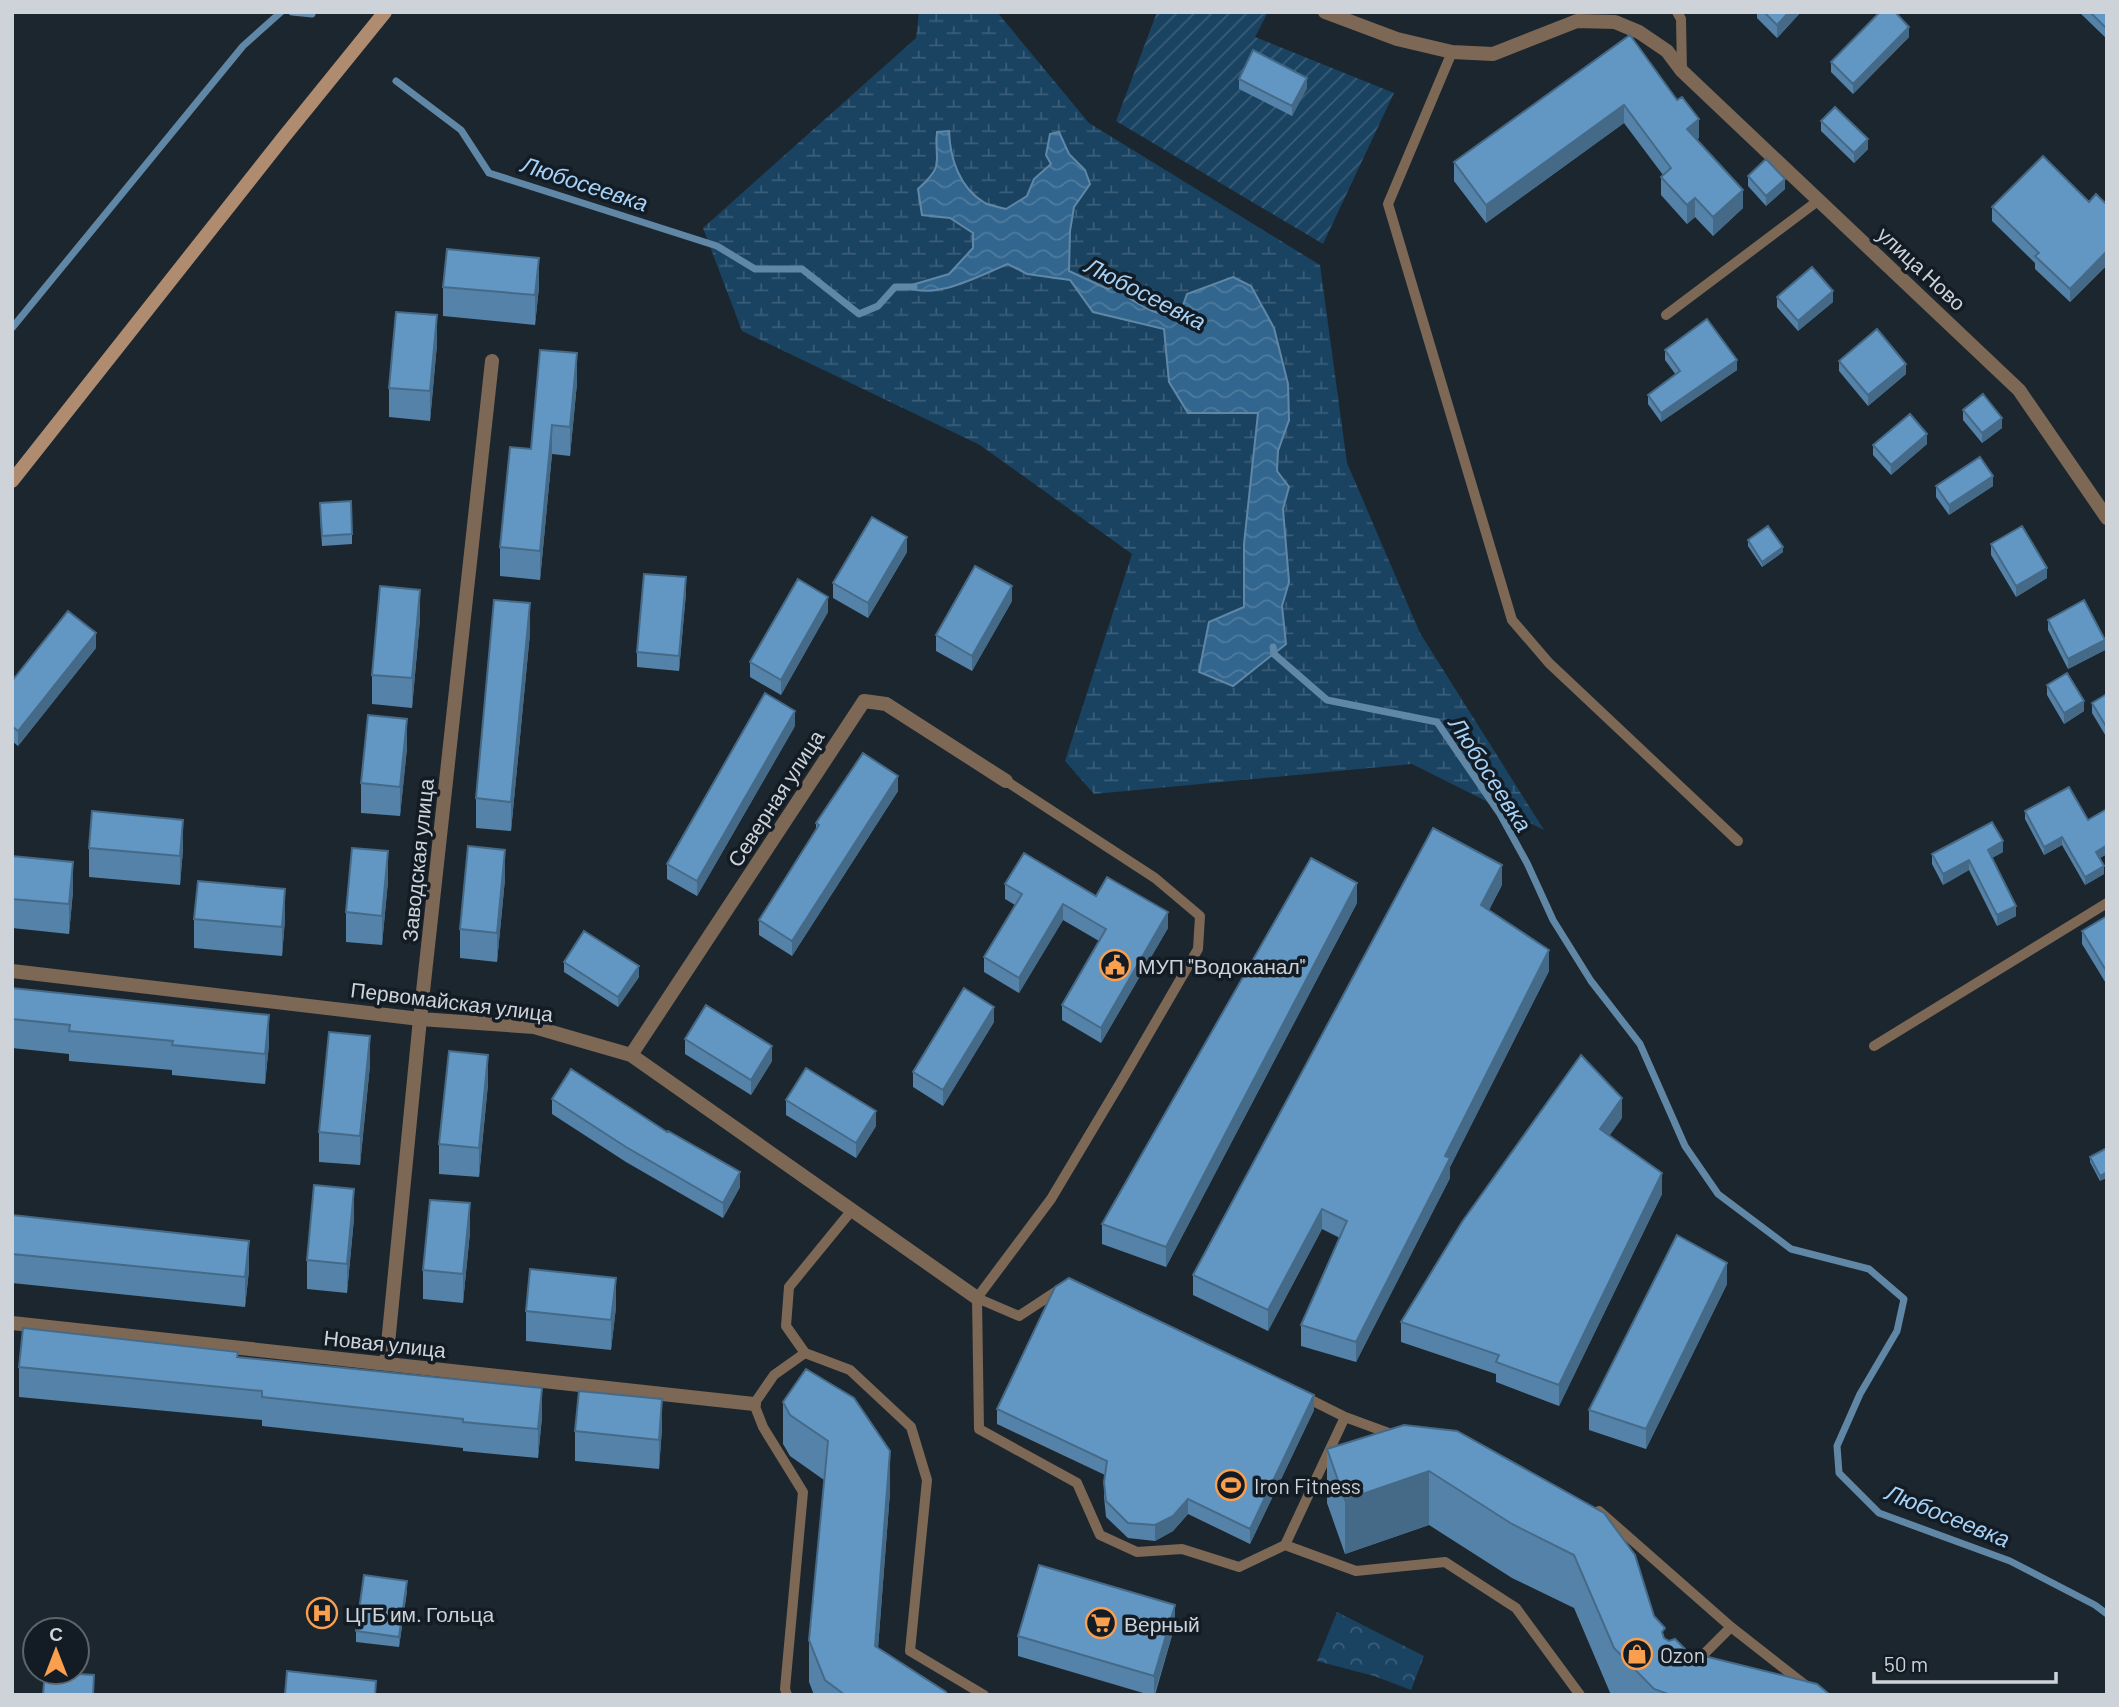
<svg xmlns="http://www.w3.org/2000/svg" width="2119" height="1707" viewBox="0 0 2119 1707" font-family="Barlow,sans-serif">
  <defs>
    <pattern id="wetland-marsh" width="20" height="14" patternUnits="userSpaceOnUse" patternTransform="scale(1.75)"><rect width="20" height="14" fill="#1a4362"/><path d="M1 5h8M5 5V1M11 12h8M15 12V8" fill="none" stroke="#3a5d78"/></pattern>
    <pattern id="park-crowns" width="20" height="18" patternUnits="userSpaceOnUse" patternTransform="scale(1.75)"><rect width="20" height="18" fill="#1a4362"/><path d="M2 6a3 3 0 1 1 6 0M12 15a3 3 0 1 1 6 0" fill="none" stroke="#3a5d78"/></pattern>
    <pattern id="garden-furrows" width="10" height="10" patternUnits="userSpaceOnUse" patternTransform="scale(1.75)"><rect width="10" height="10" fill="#1a4362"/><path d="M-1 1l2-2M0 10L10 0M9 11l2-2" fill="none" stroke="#3a5d78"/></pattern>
    <pattern id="water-waves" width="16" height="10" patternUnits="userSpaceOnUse" patternTransform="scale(1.75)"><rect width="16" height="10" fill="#32668f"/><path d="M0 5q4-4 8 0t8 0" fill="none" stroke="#4e7b9e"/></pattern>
  </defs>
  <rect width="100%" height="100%" fill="#1c262e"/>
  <!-- wetland -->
  <path fill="url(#wetland-marsh)" d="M919,12H997L1089,123L1320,265L1347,463L1420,633L1544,830L1412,764L1094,794L1065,761L1132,554L980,445L742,331L703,228L916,38Z"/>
  <!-- park -->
  <path fill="url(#park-crowns)" d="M1337,1612L1424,1656L1411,1690L1374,1676L1317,1661Z"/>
  <!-- garden -->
  <path fill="url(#garden-furrows)" d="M1157,12H1268L1255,37L1394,93L1323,244L1116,121Z"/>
  <!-- water -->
  <path fill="url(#water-waves)" stroke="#6087a5" stroke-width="2" d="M949,131C950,158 959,188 985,203C991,206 1000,207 1006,209L1027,196L1034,179L1051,164L1046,155L1050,134L1059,132L1069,154L1085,170L1090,184L1074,207L1070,231L1069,271L1108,289L1126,278L1132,280L1129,298C1146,309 1159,317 1180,314L1187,294L1233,277L1251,286L1274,328L1288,384L1289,420L1278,451L1277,471L1289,487L1283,509L1289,582L1282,606L1286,644L1233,686L1199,672L1209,622L1244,607V544L1258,413H1188L1169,382L1164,329L1093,312L1070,280L1027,274L1008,264C978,276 937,300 905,287L949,274L973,248V233L950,218L922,215L918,189C946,163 934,165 937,132Z"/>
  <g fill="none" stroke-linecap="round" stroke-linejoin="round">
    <!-- stream -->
    <path stroke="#6087a5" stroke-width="7" d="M292,12L312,14
      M396,81L461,130L489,173L717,246L755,269H802L859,314L878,306L895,287H914
      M12,328L243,46L281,12
      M1273,647L1274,654L1327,700L1437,722L1500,814L1527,863L1553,920L1591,981L1640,1044L1685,1146L1718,1194L1791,1249L1869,1269L1904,1299L1897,1331L1860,1394L1837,1446L1839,1473L1879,1513L2010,1561L2095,1605L2107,1614"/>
    <!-- lane -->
    <path stroke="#7d6755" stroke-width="10" d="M1677,12L1681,19L1682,71
      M1452,52L1388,204L1512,620L1549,663L1738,841
      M1666,315L1819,200
      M1874,1046L2107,903
      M1063,1287L1019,1316L977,1298L979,1429L1077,1483L1100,1535L1137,1552L1182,1549L1239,1567L1285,1545L1345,1417
      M977,1298L1051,1199L1122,1080L1198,949L1200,916L1155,878L1006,781
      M805,1353L786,1326L789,1287L852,1210
      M1303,1396L1345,1417L1394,1435
      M1599,1511L1731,1627L1818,1695
      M1285,1545L1356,1571L1445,1562L1516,1608L1580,1695
      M1692,1666L1731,1627
      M787,1695L785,1689L803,1492L763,1427L754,1404L774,1375L805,1353L850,1370L911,1427L927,1480L910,1651L984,1695"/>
    <!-- street -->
    <path stroke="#7d6755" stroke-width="14" d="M1325,12L1397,39L1452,52L1493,54L1577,21L1615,22L1639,32L1667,51L1682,71L2019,390L2107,518
      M12,971L420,1019L534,1027L631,1055L977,1298
      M631,1055L864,701L886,704L1006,781
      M12,1323L754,1404
      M386,1364L420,1019L492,361"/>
    <!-- secondary -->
    <path stroke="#af8c70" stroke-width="14" d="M12,481L283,138L385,12"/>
  </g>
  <!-- wall -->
  <path fill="#5582a8" d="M1757,12H1801L1777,38L1757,18Z
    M2079,12H2107V39Z
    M1630,35L1699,138L1697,139L1743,208L1713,236L1695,217L1687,224L1661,195V177L1663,175L1624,123L1486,223L1454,181V162Z
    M1909,37L1853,94L1831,72V62Z
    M1239,79L1307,88L1292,116L1239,89Z
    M1821,121L1868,149L1854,163L1821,131Z
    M1748,176L1785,189L1766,206L1748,186Z
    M2089,202L2107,205V265L2070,302L2035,269V263L1992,221V207Z
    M443,287H539L535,325L443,316Z
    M1777,297L1833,302L1798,331L1777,307Z
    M437,344L430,421L389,417V388Z
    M1665,350L1737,370L1661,422L1648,404V395L1676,375L1665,360Z
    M1839,361L1906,374L1868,406L1839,371Z
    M577,383L570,456L552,454L540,580L500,576V547L531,449Z
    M1963,410L2002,428L1982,443L1963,420Z
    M1927,444L1891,475L1873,455V445Z
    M1936,486H1993L1949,515L1936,497Z
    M320,513L352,534V544L322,546Z
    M1748,540L1783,552L1762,567L1748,546Z
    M1991,544L2047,578L2016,597L1991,555Z
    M907,552L868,618L833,598V583Z
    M686,593L679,671L637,667V652Z
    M1012,601L972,671L936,651V635Z
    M828,612L781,695L750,677V662Z
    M420,619L412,708L372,704V675Z
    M2048,620L2105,650L2068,669L2048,630Z
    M530,633L511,831L476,828V798Z
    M96,648L18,746L12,741V681Z
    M2047,685L2084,711L2064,724L2047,695Z
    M2107,694V738L2092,713V703Z
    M795,726L697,896L667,879V864Z
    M407,748L400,816L361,813V783Z
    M898,791L792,956L759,935V920L816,829V823Z
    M2107,809V854L2100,858L2104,874L2085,885L2062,845L2044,855L2025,819V811L2088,820Z
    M89,848L183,849L180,885L89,877Z
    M2003,852L1992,858L2016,916L1997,926L1969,870L1943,885L1932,864V854Z
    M12,856L73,891L69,934L12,928Z
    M505,879L497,962L460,958V929Z
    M388,881L382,945L346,942V912Z
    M1005,884L1096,896L1168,928L1101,1043L1062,1020V1005L1099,941L1063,920L1019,993L984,972V957L1015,905L1005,899Z
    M1502,885L1489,910L1549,971L1450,1167V1178L1356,1362L1301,1346V1325L1340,1238L1322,1229L1268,1331L1193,1295V1275Z
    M1357,903L1166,1267L1102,1244V1224Z
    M2107,916V985L2082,944V931Z
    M194,919H285L282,956L194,948Z
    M564,962L639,977L618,1007L564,972Z
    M12,988L269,1044L265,1084L172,1075V1070L69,1061V1054L12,1048Z
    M994,1022L943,1106L913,1087V1072Z
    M685,1039L772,1061L751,1095L685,1054Z
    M370,1065L360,1165L319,1162V1132Z
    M488,1084L479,1177L439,1174V1144Z
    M552,1099L740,1187L723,1218L626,1162L552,1114Z
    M786,1100L876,1126L856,1158L786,1115Z
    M1622,1118L1609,1136L1662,1194L1559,1406L1496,1382V1374L1401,1342V1322Z
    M2107,1148L2100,1181L2090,1162V1157Z
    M12,1215L249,1270L245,1307L12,1283Z
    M354,1218L347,1293L307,1289V1260Z
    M470,1232L463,1303L423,1299V1270Z
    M1727,1284L1646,1449L1589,1430V1410Z
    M616,1307L611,1350L526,1341V1311Z
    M238,1357L542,1417L538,1458L463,1451V1448L262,1426V1420L19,1397V1367Z
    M783,1402L890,1492L878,1648L947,1695H814L809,1682V1640L824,1480L790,1456L783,1444Z
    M997,1409L1314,1410L1250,1544L1188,1514L1173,1531L1155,1541L1128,1538L1106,1517L1104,1497L1105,1475L997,1424Z
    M1404,1425L1654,1616L1665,1639L1688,1652L1830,1695H1611L1574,1608L1512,1578L1429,1525L1345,1554L1327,1503V1449Z
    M662,1428L659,1469L575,1461V1431Z
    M407,1591L399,1647L356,1642V1631Z
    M1175,1625L1155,1695H1150L1018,1656V1636Z"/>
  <!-- shaded-wall -->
  <path fill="#456a88" d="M1789,12H1801L1777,38V25Z
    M1909,27V37L1853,94V84Z
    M1307,78V88L1292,116V106Z
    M1624,105V123L1486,223V205Z
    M1699,119V138L1687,147V129Z
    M1868,139V149L1854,163V153Z
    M1785,179V189L1766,206V196Z
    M1743,190V208L1713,236V217Z
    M1695,198V217L1687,224V205Z
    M2107,251V265L2070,302V289Z
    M539,258V287L535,325V295Z
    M1833,291V302L1798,331V321Z
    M437,315V344L430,421V391Z
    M577,353V383L570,456V427Z
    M1737,360V370L1661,422V413Z
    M1906,364V374L1868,406V395Z
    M2002,418V428L1982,443V433Z
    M552,425V454L540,580V551Z
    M1927,434V444L1891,475V465Z
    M1993,476V486L1949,515V505Z
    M907,537V552L868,618V603Z
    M1783,547V552L1762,567V562Z
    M2047,568V578L2016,597V586Z
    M686,577V593L679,671V656Z
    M1012,586V601L972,671V656Z
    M420,590V619L412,708V678Z
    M828,597V612L781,695V680Z
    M530,603V633L511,831V802Z
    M96,633V648L18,746V731Z
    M2105,640V650L2068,669V659Z
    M2084,701V711L2064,724V713Z
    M795,711V726L697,896V881Z
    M407,719V748L400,816V787Z
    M898,776V791L792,956V941Z
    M183,820V849L180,885V856Z
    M2062,837V845L2044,855V847Z
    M2003,841V852L1988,860V850Z
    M2107,845V854L2096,860V852Z
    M505,850V879L497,962V933Z
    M388,851V881L382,945V916Z
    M1969,860V870L1943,885V874Z
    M73,862V891L69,934V904Z
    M1502,865V885L1481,925V905Z
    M2104,866V874L2085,885V877Z
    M1357,883V903L1166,1267V1247Z
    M285,889V919L282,956V927Z
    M1063,904V920L1019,993V978Z
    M2016,906V916L1997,926V915Z
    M1168,912V928L1101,1043V1028Z
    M1549,950V971L1450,1167V1178L1356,1362V1342L1445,1156Z
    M639,966V977L618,1007V997Z
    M994,1007V1022L943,1106V1090Z
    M269,1015V1044L265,1084V1054Z
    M370,1036V1065L360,1165V1136Z
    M772,1046V1061L751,1095V1080Z
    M488,1055V1084L479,1177V1148Z
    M1622,1098V1118L1600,1149V1129Z
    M876,1111V1126L856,1158V1143Z
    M740,1172V1187L723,1218V1203Z
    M2107,1172V1178L2100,1181V1176Z
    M1662,1173V1194L1559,1406V1385Z
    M354,1189V1218L347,1293V1264Z
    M470,1203V1232L463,1303V1274Z
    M1322,1209V1229L1268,1331V1310Z
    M249,1241V1270L245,1307V1277Z
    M1727,1263V1284L1646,1449V1429Z
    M616,1278V1307L611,1350V1320Z
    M542,1388V1417L538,1458V1429Z
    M1314,1395V1410L1250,1544V1529Z
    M662,1399V1428L659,1469V1440Z
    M890,1451V1492L875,1687V1646Z
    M1429,1471V1525L1345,1554V1500Z
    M1188,1499V1514L1173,1531L1155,1541V1525Z
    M407,1581V1591L399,1647V1637Z
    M1175,1605V1625L1154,1695V1676Z"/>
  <!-- building -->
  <path fill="#6397c3" stroke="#456a88" stroke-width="2" d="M1764,12H1789L1777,25Z
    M1880,12H1895L1909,27L1853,84L1831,62Z
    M2090,12H2107V29Z
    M1630,35L1677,100L1682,97L1699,119L1687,129L1743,190L1713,217L1695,198L1687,205L1661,177L1671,168L1624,105L1486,205L1454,162Z
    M1253,50L1307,78L1292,106L1239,79Z
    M1835,107L1868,139L1854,153L1821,121Z
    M2043,156L2089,202L2096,194L2107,205V251L2070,289L2035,256L2039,253L1992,207Z
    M1766,159L1785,179L1766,196L1748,176Z
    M447,249L539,258L535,295L443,287Z
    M1812,267L1833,291L1798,321L1777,297Z
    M396,312L437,315L430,391L389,388Z
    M1707,319L1737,360L1661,413L1648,395L1680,371L1665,350Z
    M1877,329L1906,364L1868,395L1839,361Z
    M540,350L577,353L570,427L552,425L540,551L500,547L510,447L531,449Z
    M1983,394L2002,418L1982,433L1963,410Z
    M1910,414L1927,434L1891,465L1873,445Z
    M1980,457L1993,476L1949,505L1936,486Z
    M351,501L352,534L322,536L320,503Z
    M872,517L907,537L868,603L833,583Z
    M1768,526L1783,547L1762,562L1748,540Z
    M2022,526L2047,568L2016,586L1991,544Z
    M975,566L1012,586L972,656L936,635Z
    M644,574L686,577L679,656L637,652Z
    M798,579L828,597L781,680L750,662Z
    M380,586L420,590L412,678L372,675Z
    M494,600L530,603L511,802L476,798Z
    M2084,600L2105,640L2068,659L2048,620Z
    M68,611L96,633L18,731L12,726V681Z
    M2067,673L2084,701L2064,713L2047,685Z
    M765,693L795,711L697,881L667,864Z
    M2107,694V728L2092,703Z
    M368,715L407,719L400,787L361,783Z
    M863,753L898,776L792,941L759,920L819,825L816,823Z
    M2069,787L2088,820L2107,809V845L2096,852L2104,866L2085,877L2062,837L2044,847L2025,811Z
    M92,811L183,820L180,856L89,848Z
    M1992,822L2003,841L1988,850L2016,906L1997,915L1969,860L1943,874L1932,854Z
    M1433,828L1502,865L1481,905L1549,950L1445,1156L1450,1158L1356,1342L1301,1325L1347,1221L1322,1209L1268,1310L1193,1275Z
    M468,846L505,850L497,933L460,929Z
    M352,848L388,851L382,916L346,912Z
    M1024,853L1096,896L1107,877L1168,912L1101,1028L1062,1005L1106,929L1063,904L1019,978L984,957L1022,894L1005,884Z
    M12,856L73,862L69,904L12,899Z
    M1311,858L1357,883L1166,1247L1102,1224Z
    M198,881L285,889L282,927L194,919Z
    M2107,916V972L2082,931Z
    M584,931L639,966L618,997L564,962Z
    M12,988L269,1015L265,1054L172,1045L173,1041L69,1031L70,1025L12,1019Z
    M964,988L994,1007L943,1090L913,1072Z
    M706,1005L772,1046L751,1080L685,1039Z
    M329,1032L370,1036L360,1136L319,1132Z
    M449,1051L488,1055L479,1148L439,1144Z
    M1581,1055L1622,1098L1600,1129L1662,1173L1559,1385L1496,1362L1499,1355L1401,1322L1462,1222Z
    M806,1068L876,1111L856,1143L786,1100Z
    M571,1069L667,1132L668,1131L740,1172L723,1203L626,1147L552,1099Z
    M2107,1148V1172L2100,1176L2090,1157Z
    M314,1185L354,1189L347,1264L307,1260Z
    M430,1200L470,1203L463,1274L423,1270Z
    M12,1215L249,1241L245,1277L12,1254Z
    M1677,1235L1727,1263L1646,1429L1589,1410Z
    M530,1269L616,1278L611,1320L526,1311Z
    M1069,1278L1314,1395L1250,1529L1188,1499L1173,1516L1155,1525L1128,1523L1106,1501L1104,1482L1107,1461L997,1409L1055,1287Z
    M23,1328L238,1352L237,1357L542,1388L538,1429L463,1422V1419L262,1397V1391L19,1367Z
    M806,1369L854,1398L890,1451L875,1646L946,1692L947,1695H845L825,1680L809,1640L828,1441L790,1415L783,1402Z
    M579,1391L662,1399L659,1440L575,1431Z
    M1404,1425L1457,1431L1604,1513L1635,1555L1654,1616L1665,1628L1662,1632L1664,1638L1669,1641L1675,1639L1688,1652L1817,1684L1830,1695H1671L1654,1689L1614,1648L1574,1555L1512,1524L1429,1471L1345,1500L1327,1449Z
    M1039,1565L1175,1605L1154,1676L1018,1636Z
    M364,1575L407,1581L399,1637L356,1631Z
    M287,1671L376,1681L375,1695H285Z
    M45,1672L94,1675L93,1695H43Z"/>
  <!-- icons -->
  <defs>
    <g id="civic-ring" transform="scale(1.575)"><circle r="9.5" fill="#131c24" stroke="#fa9f4e" stroke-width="1.5"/><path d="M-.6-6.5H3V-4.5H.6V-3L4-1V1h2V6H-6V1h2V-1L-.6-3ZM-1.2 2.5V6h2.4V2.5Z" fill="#fa9f4e"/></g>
    <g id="stadium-ring" transform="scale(1.575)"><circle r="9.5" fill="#131c24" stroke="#fa9f4e" stroke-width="1.5"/><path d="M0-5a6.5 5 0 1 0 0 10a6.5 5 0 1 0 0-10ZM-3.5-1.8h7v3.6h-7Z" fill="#fa9f4e"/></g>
    <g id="hospital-ring" transform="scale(1.575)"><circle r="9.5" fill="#131c24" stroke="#fa9f4e" stroke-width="1.5"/><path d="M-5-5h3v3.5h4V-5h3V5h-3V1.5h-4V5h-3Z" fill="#fa9f4e"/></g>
    <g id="supermarket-ring" transform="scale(1.575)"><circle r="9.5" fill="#131c24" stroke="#fa9f4e" stroke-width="1.5"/><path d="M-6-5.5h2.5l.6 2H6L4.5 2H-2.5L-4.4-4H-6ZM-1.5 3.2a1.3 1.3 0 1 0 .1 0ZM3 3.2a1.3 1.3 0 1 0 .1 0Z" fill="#fa9f4e"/></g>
    <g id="shop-ring" transform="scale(1.575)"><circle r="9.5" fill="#131c24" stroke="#fa9f4e" stroke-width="1.5"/><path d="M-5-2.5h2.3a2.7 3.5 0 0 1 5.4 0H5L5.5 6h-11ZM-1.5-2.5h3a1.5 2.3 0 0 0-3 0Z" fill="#fa9f4e"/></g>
  </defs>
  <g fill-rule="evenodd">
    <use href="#civic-ring" x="1115" y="965"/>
    <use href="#stadium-ring" x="1231" y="1485"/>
    <use href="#hospital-ring" x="322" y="1613"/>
    <use href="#supermarket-ring" x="1101" y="1623"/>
    <use href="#shop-ring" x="1637" y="1654"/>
  </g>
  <g text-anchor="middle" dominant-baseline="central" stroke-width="7" stroke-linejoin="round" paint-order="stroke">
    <!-- street labels -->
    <g font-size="21" fill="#cdd3d9" stroke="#131c24">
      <text transform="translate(1922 268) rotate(43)">улица Ново</text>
      <text transform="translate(775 798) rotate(-57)">Северная улица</text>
      <text transform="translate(417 860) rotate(-84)">Заводская улица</text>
      <text transform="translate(452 1001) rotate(7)">Первомайская улица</text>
      <text transform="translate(385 1343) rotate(6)">Новая улица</text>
    </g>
    <!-- poi labels -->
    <g font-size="21" fill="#cdd3d9" stroke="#131c24" text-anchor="start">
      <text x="1138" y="965">МУП "Водоканал"</text>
      <text x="1254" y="1485">Iron Fitness</text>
      <text x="345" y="1613">ЦГБ им. Гольца</text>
      <text x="1124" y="1623">Верный</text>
      <text x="1660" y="1654">Ozon</text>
    </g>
    <!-- water labels -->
    <g font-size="23" font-style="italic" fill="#a6d2f7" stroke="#131c24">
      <text transform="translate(585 183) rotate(18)">Любосеевка</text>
      <text transform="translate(1146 293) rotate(27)">Любосеевка</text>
      <text transform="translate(1491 774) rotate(57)">Любосеевка</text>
      <text transform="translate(1948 1515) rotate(22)">Любосеевка</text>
    </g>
  </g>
  <!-- border -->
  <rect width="2119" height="1707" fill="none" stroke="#cdd3d9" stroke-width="28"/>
  <!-- north arrow -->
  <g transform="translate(56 1651)"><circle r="33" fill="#131c24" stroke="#5d656c" stroke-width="2"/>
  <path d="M0-5L12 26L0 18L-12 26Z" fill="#fa9f4e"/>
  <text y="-10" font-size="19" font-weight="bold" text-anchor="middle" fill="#cdd3d9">С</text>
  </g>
  <!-- scale -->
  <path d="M1874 1672v10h182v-10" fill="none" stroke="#cdd3d9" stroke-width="3.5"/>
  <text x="1884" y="1672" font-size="21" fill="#cdd3d9" stroke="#131c24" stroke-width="5" paint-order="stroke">50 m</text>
</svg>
